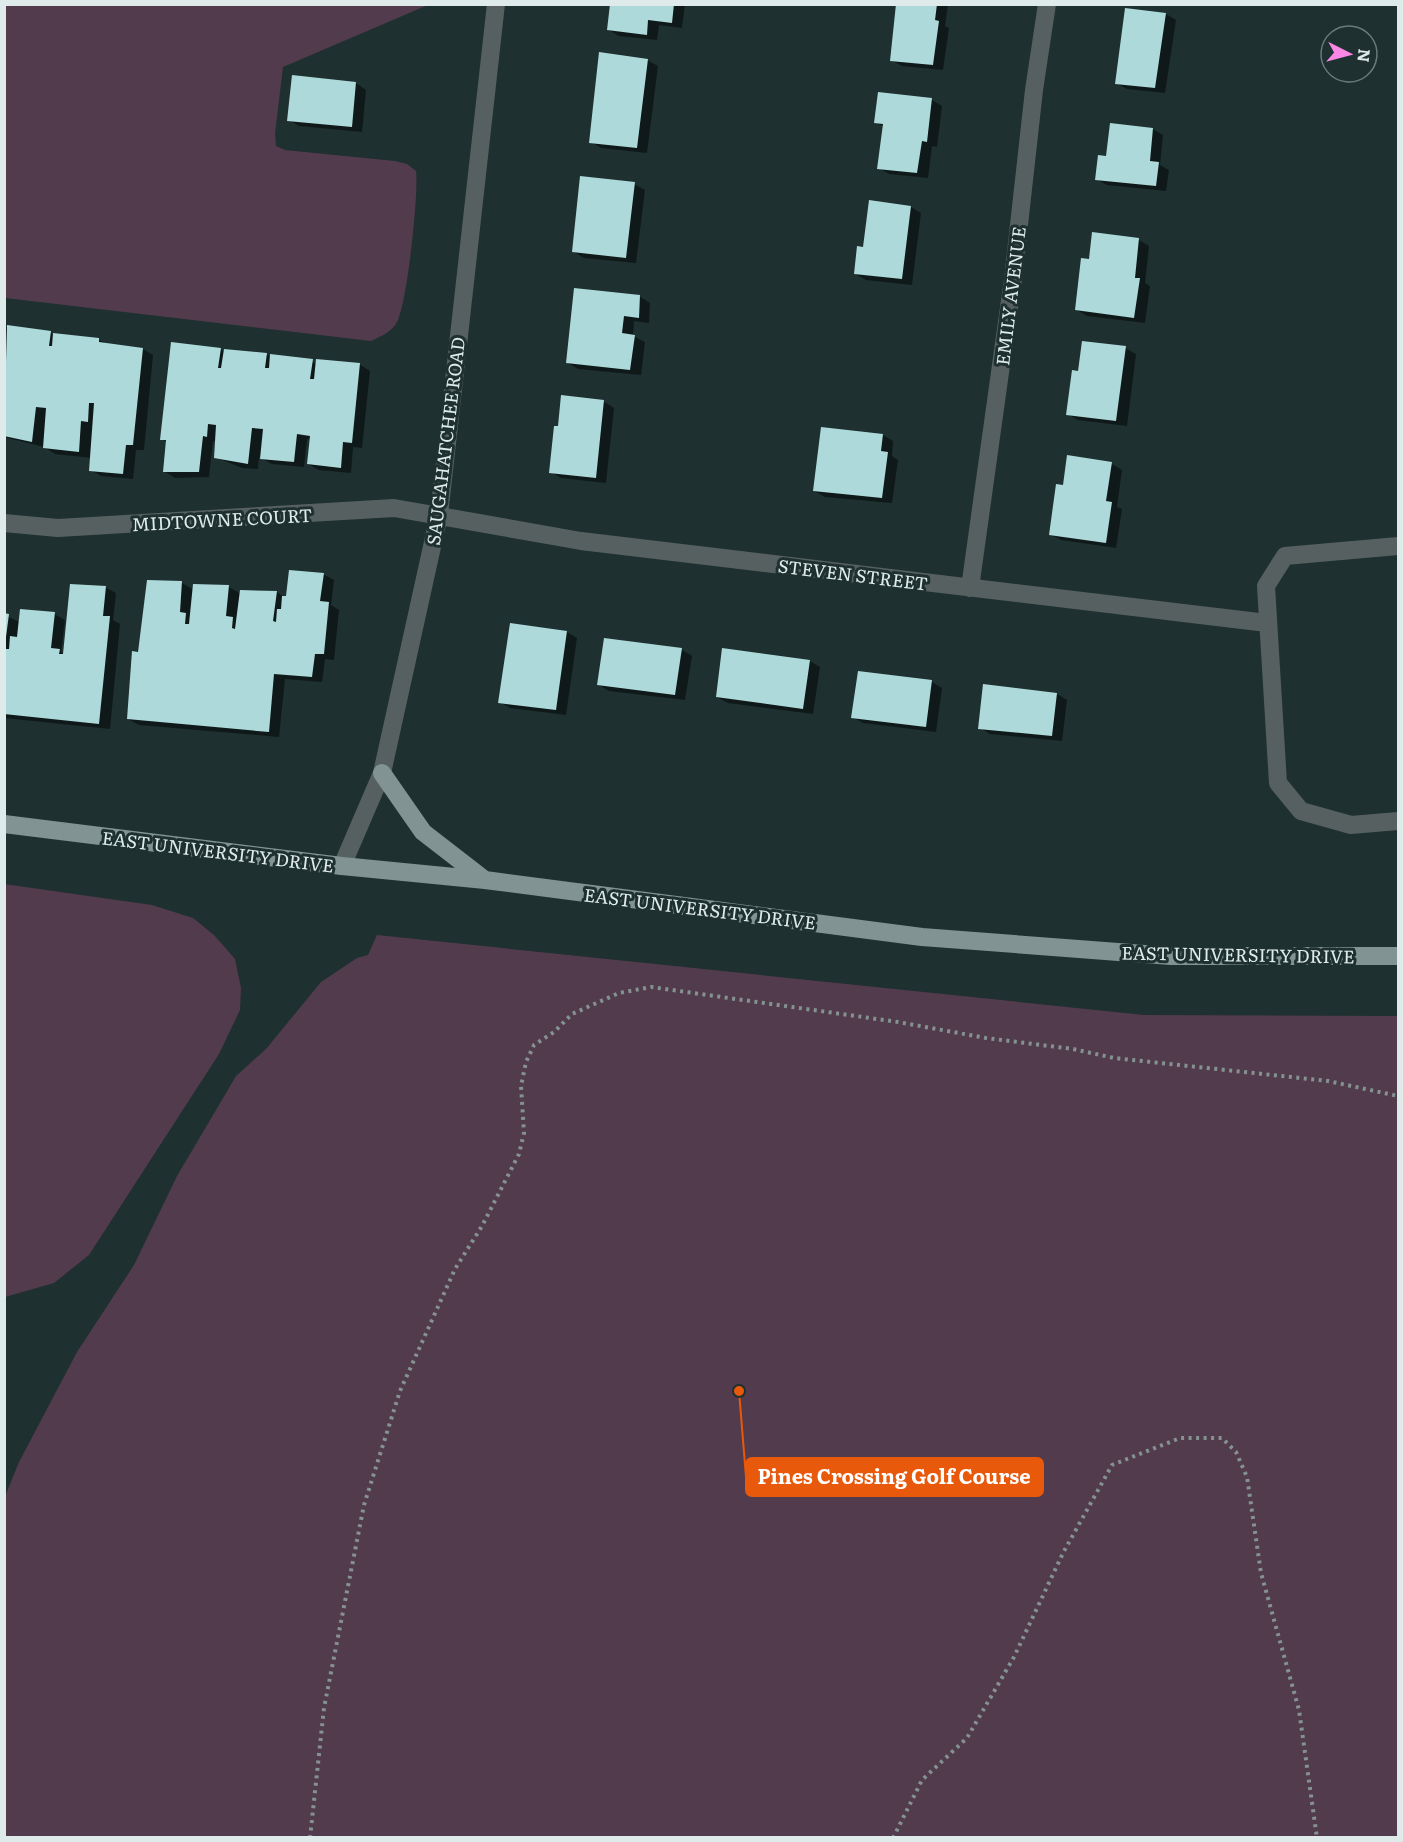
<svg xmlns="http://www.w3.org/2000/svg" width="1403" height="1842" viewBox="0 0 1403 1842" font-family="Literata,serif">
  <rect width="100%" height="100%" fill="#1e3030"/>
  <!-- green -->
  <path fill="#523b4c" d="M5,4L428,5L283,67L275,134L276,146L285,150L395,161L407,164L416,171C419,193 407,304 397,322C392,332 381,336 371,341L5,298Z
    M4,884L152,905L193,918L214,935L235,959L241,988L240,1010L219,1054L89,1255L54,1283L5,1297Z
    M377,935L1144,1015L1398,1016V1837H5L4,1499L19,1462L77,1352L134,1265L177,1176L236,1076L266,1049L321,982L357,958L368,955Z"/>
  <!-- shadow -->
  <path fill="#0007" d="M611,4H685L682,28L659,25L657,40L619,36L609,30Z
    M897,4H948L945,26L949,28L943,70L902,66L891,60Z
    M1166,14L1176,20L1165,93L1127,89L1116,83Z
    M647,60L658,66L647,153L601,148L591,142Z
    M293,77L356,83L366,90L362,132L299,126L289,120Z
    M932,100L942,106L937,147L932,146L928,178L889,174L879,168L884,127L876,122Z
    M1153,129L1163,135L1160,165L1169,170L1166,191L1107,185L1096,179L1107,157Z
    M634,184L645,190L636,263L584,258L574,252Z
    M911,207L921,213L912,285L866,280L855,274L864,248Z
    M1094,234L1139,240L1149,246L1145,283L1150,286L1145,323L1087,316L1077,310L1090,261Z
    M639,296L650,303L649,323L634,321L633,336L645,342L641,375L578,369L568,363Z
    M4,327L99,340L107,344L143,349L153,355L144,450H136L133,479L101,476L91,470L92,458L55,454L44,447L4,437Z
    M1125,348L1136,354L1127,426L1078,420L1068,414Z
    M220,349L225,352L266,355L317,363L359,364L370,371L362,448L353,447L351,473L319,470L308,464L311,440L307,439L304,467L272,464L259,457L258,469L242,468L215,457L216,442L213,441L209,477L175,478L165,472L167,442L162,439Z
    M603,401L614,408L606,483L561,478L551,472L559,428Z
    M883,435L893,441L892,456L898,460L892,503L825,497L814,491Z
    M1112,464L1122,470L1117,507L1122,509L1116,548L1061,540L1050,534L1064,486Z
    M323,574L334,580L331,605L339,610L334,660L325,659L322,682L285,679L279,737L139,725L128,719L148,582L182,583L194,590L229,587L241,594V591L277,592L285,598Z
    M105,587L116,593L113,620L120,624L110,729L4,718V615L20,622L54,614L65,620L61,652L65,654Z
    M567,632L577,638L566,715L510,708L500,702Z
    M681,649L692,656L685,700L609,691L599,685Z
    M810,661L820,667L813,714L728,703L717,697Z
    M932,682L942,688L936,732L863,723L853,717Z
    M1057,694L1067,700L1062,741L990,734L980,728Z"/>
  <!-- building -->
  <path fill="#aed9da" d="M610,4H674L672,23L648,20L647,35L607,30Z
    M896,4H937L935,20L939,21L933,65L890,61Z
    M1125,8L1166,13L1155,88L1115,84Z
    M599,52L648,59L637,148L589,143Z
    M292,75L356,82L352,127L287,121Z
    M878,92L932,98L927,142L922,141L917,173L877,169L883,124L874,123Z
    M1110,123L1153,128L1150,161L1159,162L1156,186L1095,180L1098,155L1106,156Z
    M580,176L635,182L626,258L572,252Z
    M869,200L911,206L902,279L854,274L857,246L863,247Z
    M1092,232L1139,238L1135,278H1140L1134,318L1075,310L1081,258L1089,259Z
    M574,288L640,295L639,318L624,316L622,333L635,335L630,370L566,363Z
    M7,325L51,331L49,346H52L53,333L99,338V342L143,348L133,445H126L123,474L89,471L94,403H89L88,422L81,421L79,452L43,448L46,408L36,407L32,442L4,436Z
    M1082,341L1126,346L1116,421L1066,415L1072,370L1078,371Z
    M171,342L221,348L218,368H221L224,349L267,353L265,368H269L270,354L313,359L310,379H314L316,359L360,363L352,443L343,442L341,468L307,464L310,436L297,434L294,462L260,459L263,429L252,428L248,464L214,458L216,425L208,424L207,437L203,436L199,472H163L166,440H160Z
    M561,395L604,400L596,478L549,473L554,426H558Z
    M821,427L883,434L881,451L888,452L882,498L813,491Z
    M1067,455L1112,462L1106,501L1112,502L1106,543L1049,535L1056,484L1063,485Z
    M289,570L324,573L320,601L329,602L324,654H315L312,677L274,674L269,732L127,719L132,651L138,652L147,580L182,581L180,612L186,613L185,624H189L193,584L229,585L226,616L233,617L232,628L235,629L240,590L277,591L273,621L276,622L277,609H281L282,596H286Z
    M70,584L106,586L103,616H110L99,724L4,714V649H9L10,636L17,637L20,609L55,612L51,648L60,649L59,654H63Z
    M4,613L9,614L6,637H4Z
    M510,623L567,631L556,710L498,703Z
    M604,638L682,648L675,695L597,685Z
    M722,648L810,660L803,709L716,697Z
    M858,671L932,680L926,727L851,718Z
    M983,684L1057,693L1052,736L978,729Z"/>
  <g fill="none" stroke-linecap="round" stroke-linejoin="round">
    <!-- path -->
    <path stroke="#849292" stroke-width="4" stroke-dasharray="3 4.5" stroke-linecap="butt" d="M310,1838L324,1708L364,1505L400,1391L455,1269L482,1226L519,1154L524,1133L521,1086L526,1062L534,1045L554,1032L572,1014L619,993L651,987L898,1022L986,1038L1073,1049L1114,1058L1328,1081L1398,1096
      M893,1838L922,1780L967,1738L1014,1657L1063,1553L1112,1465L1180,1438H1222L1236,1452L1247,1477L1261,1573L1299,1710L1317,1838"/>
    <!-- minor -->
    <path stroke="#576060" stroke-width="18" d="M4,523L58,528L394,508L581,541L1267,623
      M1398,546L1285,556L1266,586L1278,783L1301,811L1351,825L1398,821
      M970,588L1013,279L1034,90L1047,4
      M342,866L382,773L439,515L496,4"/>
    <!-- major -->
    <path stroke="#829393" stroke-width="18" d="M382,773L423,832L485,880
      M4,824L342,866L485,880L922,937L1171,956H1398"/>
  </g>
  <g text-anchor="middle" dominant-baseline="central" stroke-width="6" stroke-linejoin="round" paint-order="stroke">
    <!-- street labels -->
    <g font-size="18" fill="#dfeaea" stroke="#1e3030">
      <text transform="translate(1010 296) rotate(-83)">EMILY AVENUE</text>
      <text transform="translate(445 441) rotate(-83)">SAUGAHATCHEE ROAD</text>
      <text transform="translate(222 519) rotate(-3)">MIDTOWNE COURT</text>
      <text transform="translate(853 574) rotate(7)">STEVEN STREET</text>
      <text transform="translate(218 851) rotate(7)">EAST UNIVERSITY DRIVE</text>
      <text transform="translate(700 908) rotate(7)">EAST UNIVERSITY DRIVE</text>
      <text transform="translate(1238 954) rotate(1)">EAST UNIVERSITY DRIVE</text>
    </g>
  </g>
  <!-- callouts -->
  <path fill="none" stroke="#e8590c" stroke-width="2" d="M739 1391L746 1477"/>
  <circle fill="#e8590c" stroke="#1e3030" stroke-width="2" cx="739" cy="1391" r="6"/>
  <rect fill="#e8590c" stroke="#e8590c" stroke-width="2" x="746" y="1458" width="297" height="38" rx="6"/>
  <g font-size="20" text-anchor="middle" font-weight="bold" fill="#fff">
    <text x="894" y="1484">Pines Crossing Golf Course</text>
  </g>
  <!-- border -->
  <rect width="1403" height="1842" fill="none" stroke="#dfeaea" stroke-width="12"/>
  <!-- north arrow -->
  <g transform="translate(1349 54) rotate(96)"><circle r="28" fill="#1e3030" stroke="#6b7a7a" stroke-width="1.5"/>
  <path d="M0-4.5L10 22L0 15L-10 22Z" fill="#fb87e5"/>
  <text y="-9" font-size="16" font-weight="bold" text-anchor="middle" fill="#dfeaea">N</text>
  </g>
</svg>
